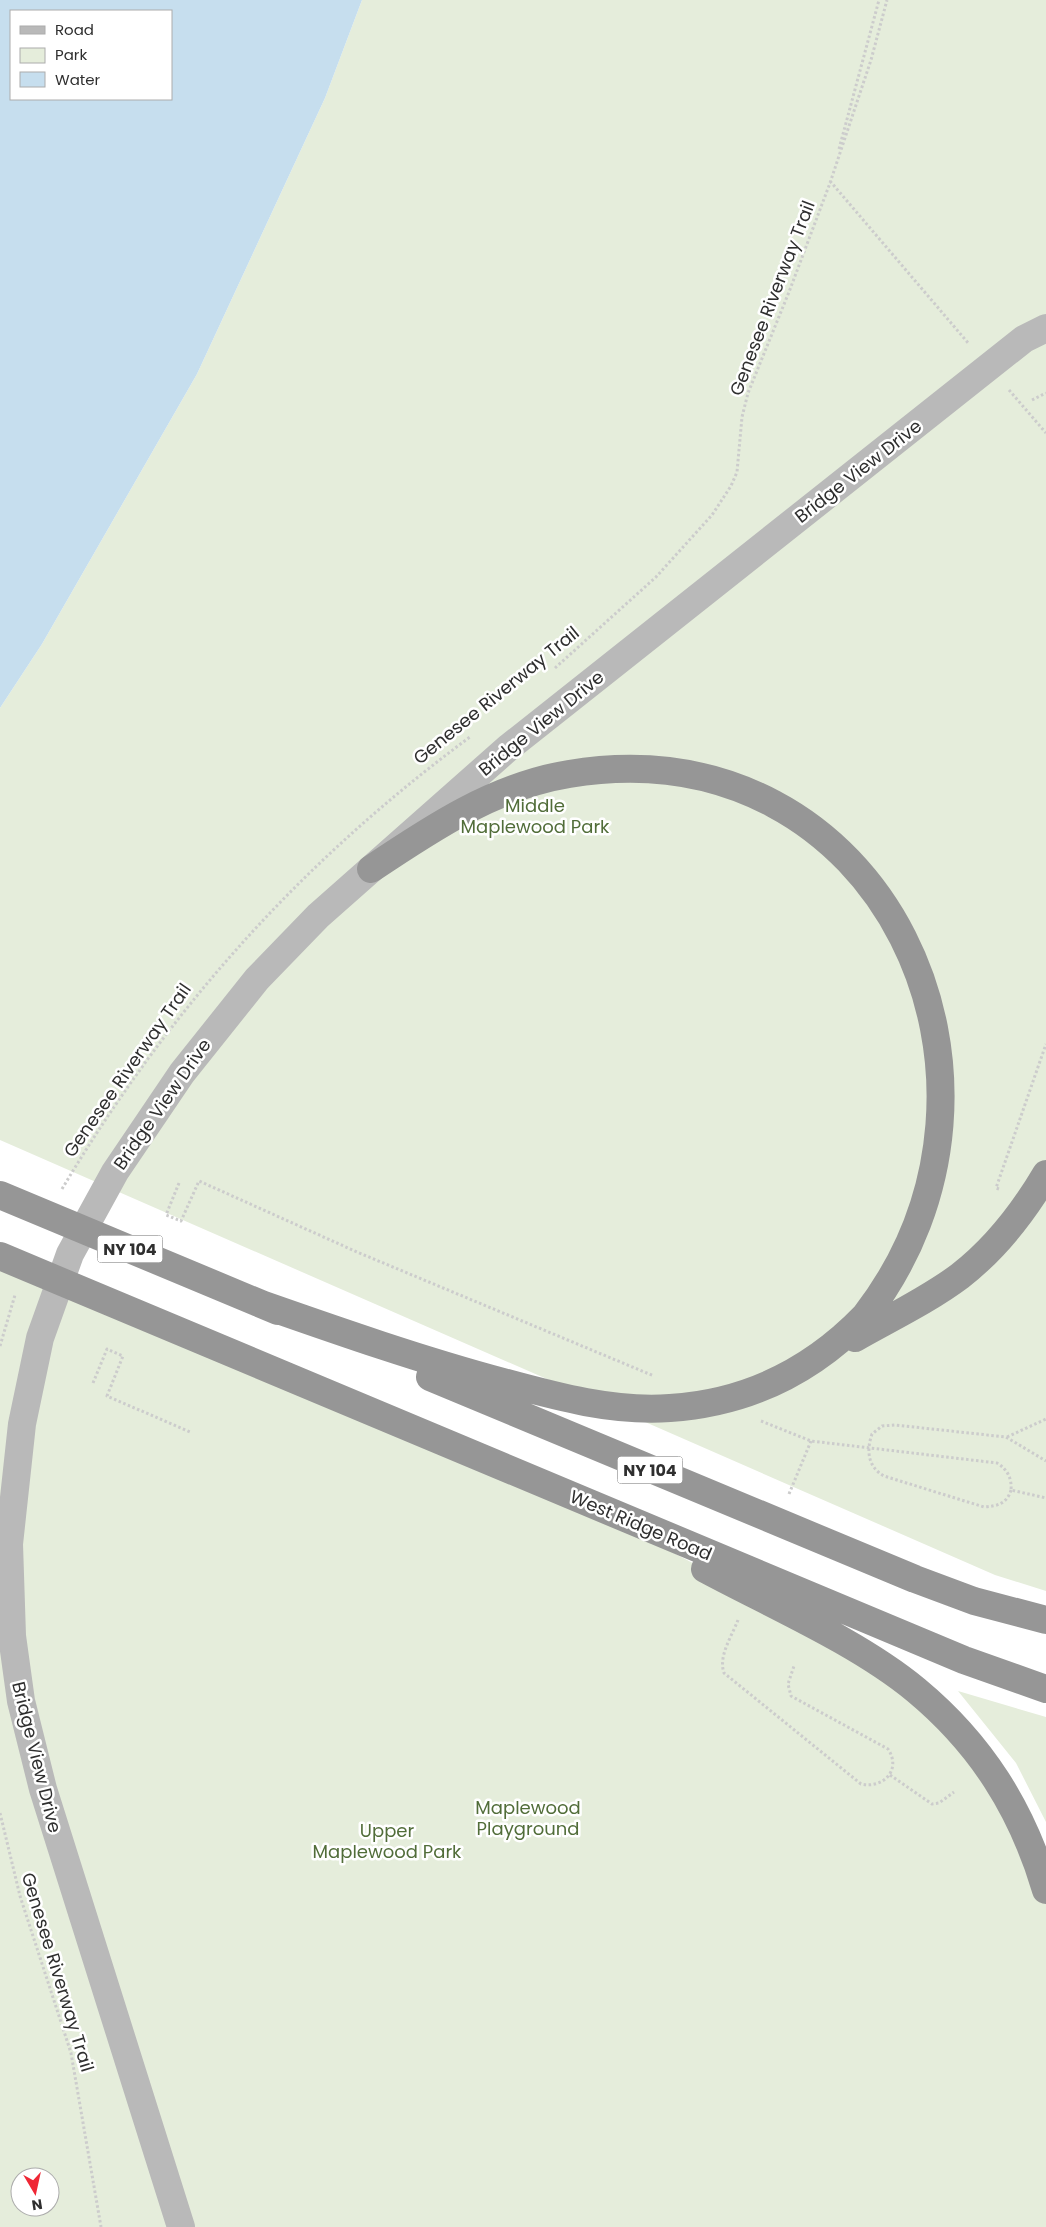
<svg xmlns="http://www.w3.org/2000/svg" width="1046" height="2227" viewBox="0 0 1046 2227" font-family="Poppins,sans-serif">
  <rect width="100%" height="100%" fill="#fff"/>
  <!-- green -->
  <path fill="#e5eddb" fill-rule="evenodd" d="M362,0H1046V1591L995,1575L0,1140V708L42,644L197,374L325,98Z
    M0,1256L670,1551L834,1638L946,1718L1046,1890V2227H0ZM20,2177H50V2207H20Z
    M958,1691L1046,1717V1822L1016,1763Z"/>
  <!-- water -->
  <path fill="#c6deee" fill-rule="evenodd" d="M0,0H362L325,98L197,374L42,644L0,708ZM11,11H171V99H11Z"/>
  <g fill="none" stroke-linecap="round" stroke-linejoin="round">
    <!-- path -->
    <path stroke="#ccc" stroke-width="3" stroke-dasharray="2.5 2.5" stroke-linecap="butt" d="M839,149L879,0
      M830,181L969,344
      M1009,390L1046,433
      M1032,400L1046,393
      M555,668L656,577L712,515L731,486L737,472L742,417L748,393L789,292L830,183L871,60L887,0
      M179,1183L166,1215L181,1221L199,1181L357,1252L654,1376
      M62,1189C169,1009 302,861 470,737
      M999,1189L996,1188L1046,1044
      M0,1346L15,1295
      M93,1383L107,1349L123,1356L107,1396L190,1432
      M761,1421L811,1441L997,1463C1007,1469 1012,1478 1011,1490L1046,1498
      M1007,1437L1046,1419
      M1011,1490C1007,1504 997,1506 984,1507L884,1476C868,1467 866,1451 872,1434L882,1426L895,1425L1006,1437L1046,1461
      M789,1494L811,1441
      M738,1620C732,1636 718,1656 724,1673L861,1784C883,1789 902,1770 888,1749L791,1696L788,1684L794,1666
      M890,1775L932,1804L939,1803L954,1792
      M0,1813L20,1896L71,2053L101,2227"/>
    <!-- secondary -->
    <path stroke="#b9b9b9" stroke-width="28" d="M181,2227L43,1789L21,1701L12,1636L9,1544L22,1424L40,1338L70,1254L115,1172L182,1073L257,979L318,916L508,748L1024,339L1046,328"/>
    <!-- highway -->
    <path stroke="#969696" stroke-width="28" d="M0,1195L278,1311
      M0,1256L964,1660L1046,1689
      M261,1304C341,1332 421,1360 503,1382C558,1397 613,1412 670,1408C747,1403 812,1371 865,1316C1046,1082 884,722 569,774C495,786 432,828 371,869
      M855,1338C890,1318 928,1300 960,1276C996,1248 1023,1213 1046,1174
      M430,1377L915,1579L974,1601L1046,1620
      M705,1569C772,1605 858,1642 916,1690C981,1744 1022,1809 1046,1890"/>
  </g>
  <g text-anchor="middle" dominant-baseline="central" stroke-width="5" stroke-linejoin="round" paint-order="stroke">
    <!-- shield labels -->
    <g fill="#fff" stroke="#6d6d6d" stroke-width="1">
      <rect x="97.5" y="1235.5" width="65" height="27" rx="4"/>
      <rect x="617.5" y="1456.5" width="65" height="27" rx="4"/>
    </g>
    <g font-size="16" font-weight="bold" fill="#2f2f2f">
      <text x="130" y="1249">NY 104</text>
      <text x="650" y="1470">NY 104</text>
    </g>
    <!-- street labels -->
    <g font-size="18" fill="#2f2f2f" stroke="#fff">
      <text transform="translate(772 298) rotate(-69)">Genesee Riverway Trail</text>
      <text transform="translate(858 471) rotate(-38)">Bridge View Drive</text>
      <text transform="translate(496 695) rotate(-39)">Genesee Riverway Trail</text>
      <text transform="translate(541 723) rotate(-39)">Bridge View Drive</text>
      <text transform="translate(127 1070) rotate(-55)">Genesee Riverway Trail</text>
      <text transform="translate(162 1104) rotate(-55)">Bridge View Drive</text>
      <text transform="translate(641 1525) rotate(23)">West Ridge Road</text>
      <text transform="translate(37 1757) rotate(76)">Bridge View Drive</text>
      <text transform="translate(58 1972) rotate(73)">Genesee Riverway Trail</text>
    </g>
    <!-- park labels -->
    <g font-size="18" fill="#516d39" stroke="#fff">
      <text x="535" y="805">Middle<tspan x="535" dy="21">Maplewood Park</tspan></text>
      <text x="528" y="1807">Maplewood<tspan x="528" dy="21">Playground</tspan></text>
      <text x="387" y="1830">Upper<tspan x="387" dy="21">Maplewood Park</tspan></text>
    </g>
  </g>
  <!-- legend -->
  <rect x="10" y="10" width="162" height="90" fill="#ffffff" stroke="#acacac"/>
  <rect x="20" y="26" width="25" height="8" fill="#b9b9b9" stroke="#acacac"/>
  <text x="55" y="35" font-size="15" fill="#2f2f2f">Road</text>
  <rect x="20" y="48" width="25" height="15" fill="#e5eddb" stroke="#acacac"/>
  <text x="55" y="60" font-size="15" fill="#2f2f2f">Park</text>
  <rect x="20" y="72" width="25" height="15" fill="#c6deee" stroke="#acacac"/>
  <text x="55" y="85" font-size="15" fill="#2f2f2f">Water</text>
  <!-- north arrow -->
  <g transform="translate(35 2192) rotate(171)"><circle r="24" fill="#ffffff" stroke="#acacac"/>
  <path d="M0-4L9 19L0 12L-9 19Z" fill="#ef2735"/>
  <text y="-8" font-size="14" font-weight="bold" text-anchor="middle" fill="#2f2f2f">N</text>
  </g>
</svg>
